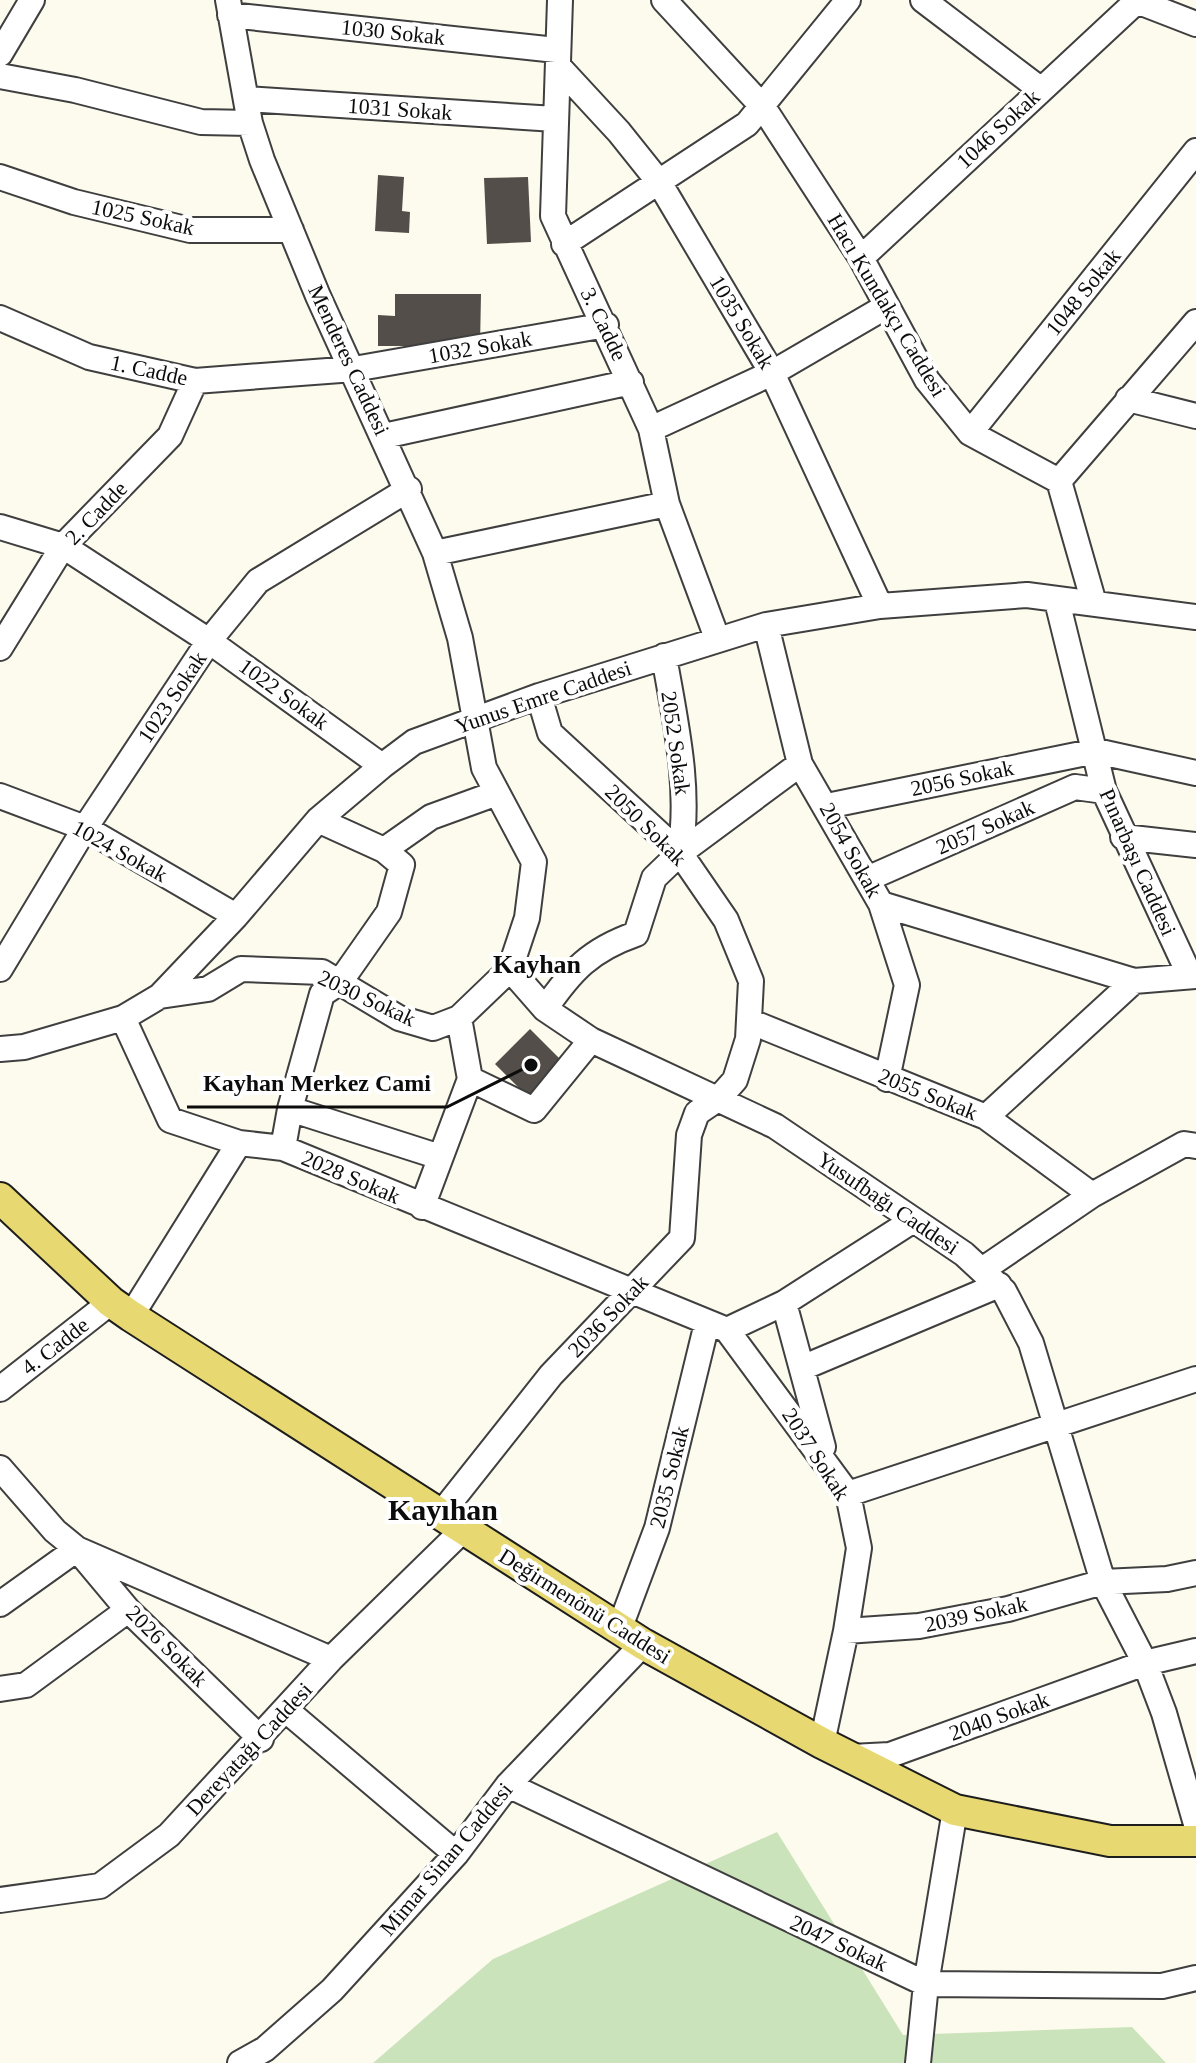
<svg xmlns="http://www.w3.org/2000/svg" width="1196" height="2063" viewBox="0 0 1196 2063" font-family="Georgia,serif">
  <rect width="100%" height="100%" fill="#fdfbed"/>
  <!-- green -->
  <path fill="#cbe3bb" d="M777,1832L903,2035L1132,2027L1166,2063H373L493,1959Z"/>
  <!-- building -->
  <path fill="#534e49" d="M378,175L404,177L402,211L410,212L409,233L375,231Z
    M528,177L531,242L487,244L484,178Z
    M395,294H481L480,346H378V315L395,316Z
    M530,1029L566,1065L531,1100L495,1064Z"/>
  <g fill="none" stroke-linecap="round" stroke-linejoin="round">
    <!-- minor casing -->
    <g stroke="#3f3f3f" stroke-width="28">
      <path id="minor" d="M560,0L553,216L651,429L667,504L717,638
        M664,0L763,107L861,258L927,380L970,433L1059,481L1094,603
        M923,0L1040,89
        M1134,0L1196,24
        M230,15L556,50
        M0,54L32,0
        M558,66L619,132L659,182L772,373L880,606
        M0,76L75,90L201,122L250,123
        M246,99L555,119
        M0,177L74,202L190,230H291
        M564,244L747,124L848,0
        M861,258L1138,0
        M0,318L89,357L195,381L354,369L606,325
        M1128,399L1196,416
        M651,429L772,373L887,306
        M970,433L1196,151
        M384,436L631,382
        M1059,481L1196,322
        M0,527L63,546L209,641L382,766
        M435,553L667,504
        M1057,601L1104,791L1189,974
        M766,625L800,764L881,904L907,985L887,1079
        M0,648L63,546L170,436L195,381
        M664,656C675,721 691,787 680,853
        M0,796L85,828L236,916
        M827,806L1096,751L1196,773
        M1123,837L1196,845
        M384,850L431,817L497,793
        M867,879L1075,787L1104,791
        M881,904L1134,981
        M0,969L85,828L209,641L258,581L409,489
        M510,969L545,1009L591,1040L775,1126L964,1254L1004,1291L1031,1343L1103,1582L1145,1663L1164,1713L1196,1824
        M160,996L208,989L241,969L322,972L399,1018L433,1028L459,1018L510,969L527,918L534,862L484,768L460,638L435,553L318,296L262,160L250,123L228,0
        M545,1009C571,971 590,950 636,934L654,878L680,853L800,764
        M123,1018L170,1120L239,1143L283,1148L727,1330L848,1494L859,1548L846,1631L822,1743
        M749,1021L986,1117L1092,1195
        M0,1049L24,1047L123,1018L160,996L236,916L318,820L382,766L414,742L539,696L766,625L880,606L1027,595L1196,617
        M470,1079L534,1110L591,1040
        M290,1109L440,1157
        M986,1117L1134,981L1196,976
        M283,1148L290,1109L322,994L340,982L389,912L402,865L384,850L318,820
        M422,1207L470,1079L459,1018
        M982,1270L1092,1195L1184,1144L1196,1146
        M784,1303L823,1447
        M131,1316L239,1143
        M727,1330L784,1303L912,1221
        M802,1368L999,1285
        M0,1389L111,1302
        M0,1468L55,1531L77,1549L331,1659
        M848,1494L1196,1379
        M440,1515L551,1375L682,1238L689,1135L697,1113L719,1098L735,1080L748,1039L751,981L726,920L680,853L550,733L539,696
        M0,1604L77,1549L128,1610L261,1739
        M620,1627L657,1528L707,1323
        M846,1631L919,1626L1008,1609L1103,1582L1167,1579L1196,1573
        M0,1689L26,1685L128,1610
        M286,1710L456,1854
        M851,1757L890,1755L1145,1663L1196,1651
        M508,1785L926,1984L1162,1986L1196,1978
        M0,1900L100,1886L169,1835L331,1659L462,1531
        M240,2063L265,2049L332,1990L456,1854L508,1785L643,1644
        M918,2063L926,1984L955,1810"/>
    </g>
    <!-- major casing -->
    <g stroke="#1d1d1d" stroke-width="34">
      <path id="major" d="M0,1198L111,1302L131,1316L643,1644L822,1743L955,1810L1110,1841H1196"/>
    </g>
    <!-- minor -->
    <use href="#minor" stroke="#fff" stroke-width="24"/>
    <!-- major -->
    <use href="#major" stroke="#e8d872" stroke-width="30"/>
  </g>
  <g text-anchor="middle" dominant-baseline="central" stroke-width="8" stroke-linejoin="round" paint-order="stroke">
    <!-- street labels -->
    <g font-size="22" fill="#0c0c0c" stroke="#fff">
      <text transform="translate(393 32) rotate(6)">1030 Sokak</text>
      <text transform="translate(400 109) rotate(4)">1031 Sokak</text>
      <text transform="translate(998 129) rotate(-43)">1046 Sokak</text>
      <text transform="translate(143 217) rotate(12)">1025 Sokak</text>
      <text transform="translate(1083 292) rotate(-51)">1048 Sokak</text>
      <text transform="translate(887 305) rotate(59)">Hacı Kundakçı Caddesi</text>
      <text transform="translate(742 322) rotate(59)">1035 Sokak</text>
      <text transform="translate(604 324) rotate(64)">3. Cadde</text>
      <text transform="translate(480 347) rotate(-10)">1032 Sokak</text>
      <text transform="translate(349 360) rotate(65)">Menderes Caddesi</text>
      <text transform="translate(149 370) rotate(12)">1. Cadde</text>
      <text transform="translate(96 513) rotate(-46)">2. Cadde</text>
      <text transform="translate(284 694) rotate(36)">1022 Sokak</text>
      <text transform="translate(172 697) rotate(-56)">1023 Sokak</text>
      <text transform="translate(543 697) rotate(-19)">Yunus Emre Caddesi</text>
      <text transform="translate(676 743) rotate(82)">2052 Sokak</text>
      <text transform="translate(962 778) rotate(-12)">2056 Sokak</text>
      <text transform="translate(646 825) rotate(45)">2050 Sokak</text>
      <text transform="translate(985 827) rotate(-24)">2057 Sokak</text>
      <text transform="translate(851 850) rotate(61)">2054 Sokak</text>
      <text transform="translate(120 851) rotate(29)">1024 Sokak</text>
      <text transform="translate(1138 862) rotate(66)">Pınarbaşı Caddesi</text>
      <text transform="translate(367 998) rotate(25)">2030 Sokak</text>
      <text transform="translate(928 1094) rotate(22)">2055 Sokak</text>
      <text transform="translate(351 1177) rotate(23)">2028 Sokak</text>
      <text transform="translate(888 1203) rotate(34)">Yusufbağı Caddesi</text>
      <text transform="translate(608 1316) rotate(-46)">2036 Sokak</text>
      <text transform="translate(55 1346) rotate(-38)">4. Cadde</text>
      <text transform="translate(816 1454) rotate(57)">2037 Sokak</text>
      <text transform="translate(669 1477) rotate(-76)">2035 Sokak</text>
      <text transform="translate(585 1606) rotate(32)">Değirmenönü Caddesi</text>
      <text transform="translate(976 1614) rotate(-12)">2039 Sokak</text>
      <text transform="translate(167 1646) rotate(45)">2026 Sokak</text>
      <text transform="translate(999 1716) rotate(-20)">2040 Sokak</text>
      <text transform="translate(249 1749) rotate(-47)">Dereyatağı Caddesi</text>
      <text transform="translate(446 1859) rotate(-50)">Mimar Sinan Caddesi</text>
      <text transform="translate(839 1943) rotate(25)">2047 Sokak</text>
    </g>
    <!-- quarter labels -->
    <g font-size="26" font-weight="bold" fill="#0c0c0c" stroke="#fff">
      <text x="537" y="964">Kayhan</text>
    </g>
    <!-- district labels -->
    <g font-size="30" font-weight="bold" fill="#0c0c0c" stroke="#fff">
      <text x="443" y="1509">Kayıhan</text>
    </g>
  </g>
  <!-- callouts -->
  <path fill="none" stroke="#0c0c0c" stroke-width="3" d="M531 1065L447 1107H187"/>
  <circle fill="#0c0c0c" stroke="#fff" stroke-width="3" cx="531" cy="1065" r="8"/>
  <g font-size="24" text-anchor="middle" font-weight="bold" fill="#0c0c0c" stroke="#fff" stroke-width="8" stroke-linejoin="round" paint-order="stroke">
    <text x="317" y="1091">Kayhan Merkez Cami</text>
  </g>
</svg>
